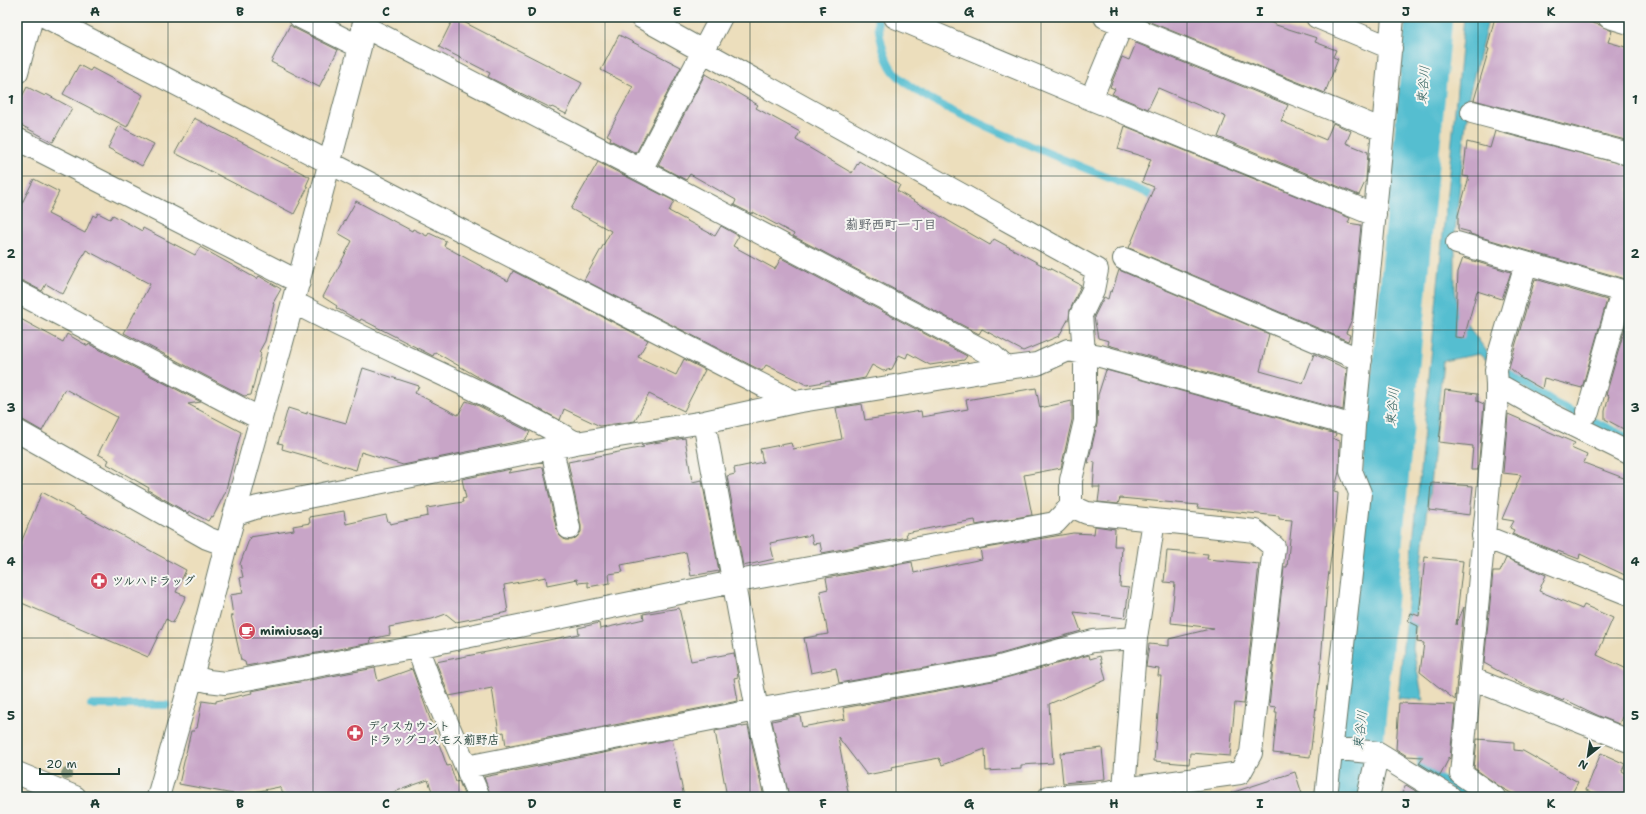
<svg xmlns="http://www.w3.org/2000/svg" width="1646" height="814" viewBox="0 0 1646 814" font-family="'Shantell Sans','Klee One',sans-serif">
  <rect width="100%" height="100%" fill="#f6f6f2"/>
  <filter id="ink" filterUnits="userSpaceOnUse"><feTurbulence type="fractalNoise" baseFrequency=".025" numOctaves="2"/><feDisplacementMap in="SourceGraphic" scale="8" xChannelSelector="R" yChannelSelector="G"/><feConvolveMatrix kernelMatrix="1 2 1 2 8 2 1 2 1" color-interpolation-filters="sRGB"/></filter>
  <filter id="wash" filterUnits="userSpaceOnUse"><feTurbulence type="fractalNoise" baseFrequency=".012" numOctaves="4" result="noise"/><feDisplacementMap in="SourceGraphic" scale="16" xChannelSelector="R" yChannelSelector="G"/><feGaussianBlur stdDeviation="0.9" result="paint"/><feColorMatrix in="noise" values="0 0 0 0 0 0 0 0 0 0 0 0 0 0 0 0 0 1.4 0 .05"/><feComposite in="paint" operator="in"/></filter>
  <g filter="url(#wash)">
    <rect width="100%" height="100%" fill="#ecdebc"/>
    <!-- water -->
    <path fill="#54bed0" stroke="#3a7e82" d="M1464,17H1489L1467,103L1470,105L1466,122L1455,234V289L1457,302L1471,330L1491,357L1490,363L1479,354L1443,361L1413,649L1423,700L1398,698Z"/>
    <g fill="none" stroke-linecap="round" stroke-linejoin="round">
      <!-- stream -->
      <path stroke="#54bed0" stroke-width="8" d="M877,17C879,33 884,62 896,74C919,97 950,109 979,123C1033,148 1088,170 1144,192L1160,201
        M1499,366L1519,381L1556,404L1629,438
        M91,705H166
        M1422,748L1421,766L1469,797"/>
      <!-- river -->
      <path stroke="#54bed0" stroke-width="47" d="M1350,797L1361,733L1429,17"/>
    </g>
    <g id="blocks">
      <!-- building -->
      <path fill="#c8a5c7" d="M454,17L582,83L566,114L552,107L551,108L488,77L490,73L439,47Z
        M1147,17H1248L1258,21L1260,17L1276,25L1317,38L1315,42L1336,50L1333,57L1338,59L1325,93L1145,20Z
        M1495,17H1571L1600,25L1612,31L1608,42L1629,48V141L1474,100L1489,49L1487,48Z
        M290,25L294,28L338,50L319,87L271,62Z
        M619,35L681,67L636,153L610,140L611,137L607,135L633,87L601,70Z
        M1136,43L1288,105L1281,121L1326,140L1333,123L1351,131L1346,143L1368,152L1366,180L1359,195L1218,137L1226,117L1158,88L1148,109L1112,94L1115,89L1110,87L1122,57L1129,60Z
        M79,65L90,71L92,68L143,95L127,127L63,94Z
        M705,74L758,105L756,108L800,132L796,140L852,173L859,161L900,185L897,191L990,245L994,239L1049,269V268L1081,285L1070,310L1069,318L1059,336L1023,351L982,329L979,334L793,236L794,234L753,212L752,214L734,205L736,200L690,174L686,180L658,165Z
        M27,87L45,96L46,94L72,108L53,142L17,123V106Z
        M194,118L310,177L306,186L308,187L294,214L175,153Z
        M119,126L154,144L142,166L108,148Z
        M1125,126L1350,218L1348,223L1361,225L1352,319L1346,333L1350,335L1348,341L1129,248L1154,187L1142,182L1151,159L1118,149Z
        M1495,131L1629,166V280L1470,234V232L1458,229V215L1469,177L1463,176L1467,142L1490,148Z
        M598,162L674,201L669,211L715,236L721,226L739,236L733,246L775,269L781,258L967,356L964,360L930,365L908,353L906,358L899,355L892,369L883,371L872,365L865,378L831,384L830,381L807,385L766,365L762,371L584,280L611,231L571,209Z
        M34,179L59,192L48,214L85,233L93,215L96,217L98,213L110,219L113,215L142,231L143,228L195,255L200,247L257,279L259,276L281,289L273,303L274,304L265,341L259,352L261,354L251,395L244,396L124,333L150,284L86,250L63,294L46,284L42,291L23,281L17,280V213Z
        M356,201L412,231L413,229L427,236L429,233L446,241L444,246L508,281L513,271L648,340L638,357L676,375L684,359L705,370L684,411L649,394L635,421L600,426L564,409L560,420L478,377L435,352L433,356L361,319L360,321L336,308L337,306L323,297L352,241L338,233Z
        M1463,258L1511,272L1502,299L1477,291L1464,338L1455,337L1458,272Z
        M1119,270L1269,334L1260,371L1303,383L1314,354L1347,369L1343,410L1108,345L1109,341L1098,338L1094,317L1104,297L1108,299L1110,291L1112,292Z
        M1535,279L1607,300L1582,388L1544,378L1542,389L1519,376L1509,367Z
        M1629,313V432L1605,419V411L1609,396L1606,395Z
        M17,317L63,342L67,334L88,346L89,344L201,402L188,404L241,432L225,493L213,517L211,516L208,521L189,511L188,513L148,490L149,488L107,464L109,460L98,454L117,417L65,389L42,431L23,420L17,419Z
        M363,368L419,386L415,393L458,415L466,401L475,404L530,432L525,440L403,465L361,452L356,470L282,449L283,444L278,443L288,408L307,414V412L346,423Z
        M1106,370L1336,434L1334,439L1340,441L1339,472L1334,492L1338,493L1336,518L1327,587L1320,673L1310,757L1273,753L1277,712H1275L1276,707L1269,706L1284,567H1287L1292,520L1279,519V516L1197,508L1198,505L1120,498L1118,504L1098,502L1100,487H1093L1095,462L1088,463L1097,424L1098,395Z
        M1036,388L1040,408L1072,401V420L1061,468L1024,475L1032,515L976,525L975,520L951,524L906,533L907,537L822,553L820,543L813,544L811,535L770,543L774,559L743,566L727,476L735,474L734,468L763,462L760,449L791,443L793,449L842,439L836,408L862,404L865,420L921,411L922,417L968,409L966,400Z
        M1445,390L1477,394V401L1484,404L1478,470H1471L1473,446L1439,442Z
        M1508,414L1575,443L1571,448L1587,455L1584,463L1629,480V577L1580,554L1579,559L1558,551L1557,552L1512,534L1514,530L1510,528L1514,521L1502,519L1521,475L1503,473Z
        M685,438L692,482L702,480L719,571L691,576L686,552L621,565L623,572L609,574L610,583L588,587V582L578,583L577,579L547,585L546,577L504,585L508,612L456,622L446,614L432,619L389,627L390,635L370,639L371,643L246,666L245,662L241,660L231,615L233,616L230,595L243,593L240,578L243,577L240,564L250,537L294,530L293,526L310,523L309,517L344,511L346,524L386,515L388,522L390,521V524L428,516L427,508L463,502L462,499L466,498L462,479L511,469L508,473L543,467L557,531L560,536L565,540H572L577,537L581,532V526L568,462L644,447L641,445Z
        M1431,483L1473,486L1470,515L1429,510Z
        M42,492L186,570L176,592L186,596L173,623L166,619L148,657L17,601V552Z
        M1095,526L1115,529L1114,546H1122L1120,587L1129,588L1125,618L1074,612L1081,631L993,656L839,683L836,668L811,673L804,638L828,634L820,591L828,589L826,578L912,562L914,573L982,559L980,549L1073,533L1094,534Z
        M1167,551L1208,554L1207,559L1259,564L1244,704L1235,703L1230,756L1190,753L1189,764L1154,761L1161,676H1158L1159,669L1146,667L1149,644L1169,646V639L1214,628L1171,623L1175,583L1164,582Z
        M1425,557L1463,561L1456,625L1464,607L1455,700L1420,672L1424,643L1417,642L1418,626L1408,621L1411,613L1419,616Z
        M1506,558L1546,575L1539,591L1582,609L1584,605L1613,618L1597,655L1629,670V720L1622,717L1619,724L1599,716L1564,699L1563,701L1531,688L1502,673L1484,663L1493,572H1500Z
        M679,608L691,661L734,653L738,677L734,678L738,701L506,746L504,732L499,733L492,688L449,696L436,662L579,634L578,628L599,623L600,629L644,619L643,614Z
        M1089,655L1090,659L1100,656L1106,680L1049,704L1053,763L1021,765V769L986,771L985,749L942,765L939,758L891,767L892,770L867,775L838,737L849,797H789L772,721L800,715L802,727L845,719L843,708L998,680Z
        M375,668L378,681L412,669L447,766L450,765L456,782L459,781L465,797H434L428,780L380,797H287L279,787L239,795L179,784L191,731H194L195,728H197L202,701L216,703V701L252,693L251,691Z
        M1399,703L1455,705L1450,759L1448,757V760L1440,776L1419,763L1423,757L1407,756L1396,749Z
        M742,726V727L748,726L764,797H727L715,731Z
        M672,739L684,797H491L484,777Z
        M1477,739L1514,742V750L1523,751L1578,782L1570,797H1518L1502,788L1474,768Z
        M1102,748L1105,779L1063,783L1060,753Z
        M1601,753L1625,764L1622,771L1629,775V797H1603L1586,790Z
        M1295,772L1303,797H1232L1231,793Z
        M1406,785L1419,793L1413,797H1400Z"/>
    </g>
  </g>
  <g filter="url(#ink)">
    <use href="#blocks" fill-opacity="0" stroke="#677564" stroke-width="1"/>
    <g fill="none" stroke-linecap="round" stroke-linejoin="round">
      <!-- street casing -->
      <g stroke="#677564" stroke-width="24">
        <path id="street" d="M46,17L795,402
          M300,17L360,47
          M895,17L1091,99L1375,215
          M1105,17L1383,130
          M1317,17L1391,48
          M1609,17L1629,23
          M363,26L641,170L992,355L1006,368
          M17,72L32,17
          M1091,99L1125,17
          M1472,112L1629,154
          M17,139L299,282
          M641,170L721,17
          M1457,243L1629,293
          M1124,259L1361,360
          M17,292L261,419
          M293,302C386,351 485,390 576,443
          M1497,384L1496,370L1498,358L1526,264
          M1588,412L1622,292
          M704,422L757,710L777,797
          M17,431L207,538L226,545
          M552,449L569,528
          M1071,506L1087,513L1154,520
          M236,514L258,507L576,443L704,422L795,402L1006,368L1037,364L1068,350L1100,356L1354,426
          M1483,536L1629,594
          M417,647L433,690L479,797
          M192,677L208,681L225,683L417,647L733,582L1055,523L1071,506V480L1085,421V365L1081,315L1093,290L1097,270L641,17
          M1470,678L1629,741
          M1331,748L1378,753L1450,797
          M466,767L757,710L996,668L1093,641L1136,638L1154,520L1255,531L1274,547L1251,753L1240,773L1124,789L1136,638
          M158,797L192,677L226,545L293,302L360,47L365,17
          M1049,797L1095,794L1124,789
          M1326,797L1360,493L1351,471L1354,426L1383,130L1393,17
          M1368,797L1378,753
          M1494,797L1461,774L1497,400V384L1552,415L1629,453"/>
      </g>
      <!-- primary casing -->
      <g stroke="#677564" stroke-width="24">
        <path id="primary" d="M17,773L75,797"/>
      </g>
      <!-- street -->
      <use href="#street" stroke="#fff" stroke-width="22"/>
      <!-- primary -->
      <use href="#primary" stroke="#fff" stroke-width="22"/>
    </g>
    <!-- trees -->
    <circle fill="#87967b" cx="67" cy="774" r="6"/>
  </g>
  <!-- grid -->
  <path fill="none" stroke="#1f3d34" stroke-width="1" stroke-opacity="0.55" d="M168,17V797M313,17V797M459,17V797M605,17V797M750,17V797M896,17V797M1041,17V797M1187,17V797M1333,17V797M1478,17V797M17,176H1629M17,330H1629M17,484H1629M17,638H1629"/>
  <!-- icons -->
  <defs>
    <g id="pharmacy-disc" transform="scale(0.9)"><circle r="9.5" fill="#d1495b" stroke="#f6f6f2"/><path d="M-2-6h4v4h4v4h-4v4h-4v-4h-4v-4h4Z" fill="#fff"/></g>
    <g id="cafe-disc" transform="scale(0.9)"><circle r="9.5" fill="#d1495b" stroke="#f6f6f2"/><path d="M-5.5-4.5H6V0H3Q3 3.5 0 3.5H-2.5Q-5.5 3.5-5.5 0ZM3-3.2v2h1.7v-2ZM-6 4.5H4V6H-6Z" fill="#fff"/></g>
  </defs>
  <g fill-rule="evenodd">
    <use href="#pharmacy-disc" x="99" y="581"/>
    <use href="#cafe-disc" x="247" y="631"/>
    <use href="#pharmacy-disc" x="355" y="733"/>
  </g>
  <g text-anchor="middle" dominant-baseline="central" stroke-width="4" stroke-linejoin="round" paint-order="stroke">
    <!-- poi labels -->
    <g font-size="12" font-weight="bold" fill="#1f3d34" stroke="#f6f6f2" text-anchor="start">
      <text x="112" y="581">ツルハドラッグ</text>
      <text x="260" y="631">mimiusagi</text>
      <text x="368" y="726">ディスカウント<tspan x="368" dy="14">ドラッグコスモス薊野店</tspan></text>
    </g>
    <!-- water labels -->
    <g font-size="13" font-style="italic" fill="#2c5d5b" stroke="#f6f6f2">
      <text transform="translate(1423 85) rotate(-85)">東谷川</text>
      <text transform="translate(1392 407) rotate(-85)">東谷川</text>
      <text transform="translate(1360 730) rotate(-83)">東谷川</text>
    </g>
    <!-- neighbourhood labels -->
    <g font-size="13" font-weight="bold" fill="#5a6167" stroke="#f6f6f2">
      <text x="891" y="224">薊野西町一丁目</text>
    </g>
  </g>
  <!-- margin -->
  <rect width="1646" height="814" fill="none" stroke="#f6f6f2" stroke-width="44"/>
  <!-- north arrow -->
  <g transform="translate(1588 756) rotate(210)" stroke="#f6f6f2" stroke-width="3" paint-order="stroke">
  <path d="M0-3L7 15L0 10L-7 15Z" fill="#1f3d34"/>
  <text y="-6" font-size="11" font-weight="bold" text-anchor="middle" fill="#1f3d34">N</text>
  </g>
  <!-- scale -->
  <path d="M40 768v6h79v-6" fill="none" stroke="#1f3d34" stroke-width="2"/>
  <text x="46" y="768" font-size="12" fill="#1f3d34" stroke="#f6f6f2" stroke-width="3" paint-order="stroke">20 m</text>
  <rect x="22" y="22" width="1602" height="770" fill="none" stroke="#1f3d34" stroke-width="1.5"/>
  <g font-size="13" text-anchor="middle" font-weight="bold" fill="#1f3d34">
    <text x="95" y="16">A</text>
    <text x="240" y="16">B</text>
    <text x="386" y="16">C</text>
    <text x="532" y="16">D</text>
    <text x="677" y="16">E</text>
    <text x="823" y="16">F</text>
    <text x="969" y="16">G</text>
    <text x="1114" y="16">H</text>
    <text x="1260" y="16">I</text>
    <text x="1406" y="16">J</text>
    <text x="1551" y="16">K</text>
    <text x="11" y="104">1</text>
    <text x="1635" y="104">1</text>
    <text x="11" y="258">2</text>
    <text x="1635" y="258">2</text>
    <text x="11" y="412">3</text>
    <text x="1635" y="412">3</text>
    <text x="11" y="566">4</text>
    <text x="1635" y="566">4</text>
    <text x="11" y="720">5</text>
    <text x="1635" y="720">5</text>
    <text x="95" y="808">A</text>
    <text x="240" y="808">B</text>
    <text x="386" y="808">C</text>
    <text x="532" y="808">D</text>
    <text x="677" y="808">E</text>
    <text x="823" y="808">F</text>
    <text x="969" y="808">G</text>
    <text x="1114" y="808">H</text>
    <text x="1260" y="808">I</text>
    <text x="1406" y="808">J</text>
    <text x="1551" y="808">K</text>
  </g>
</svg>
